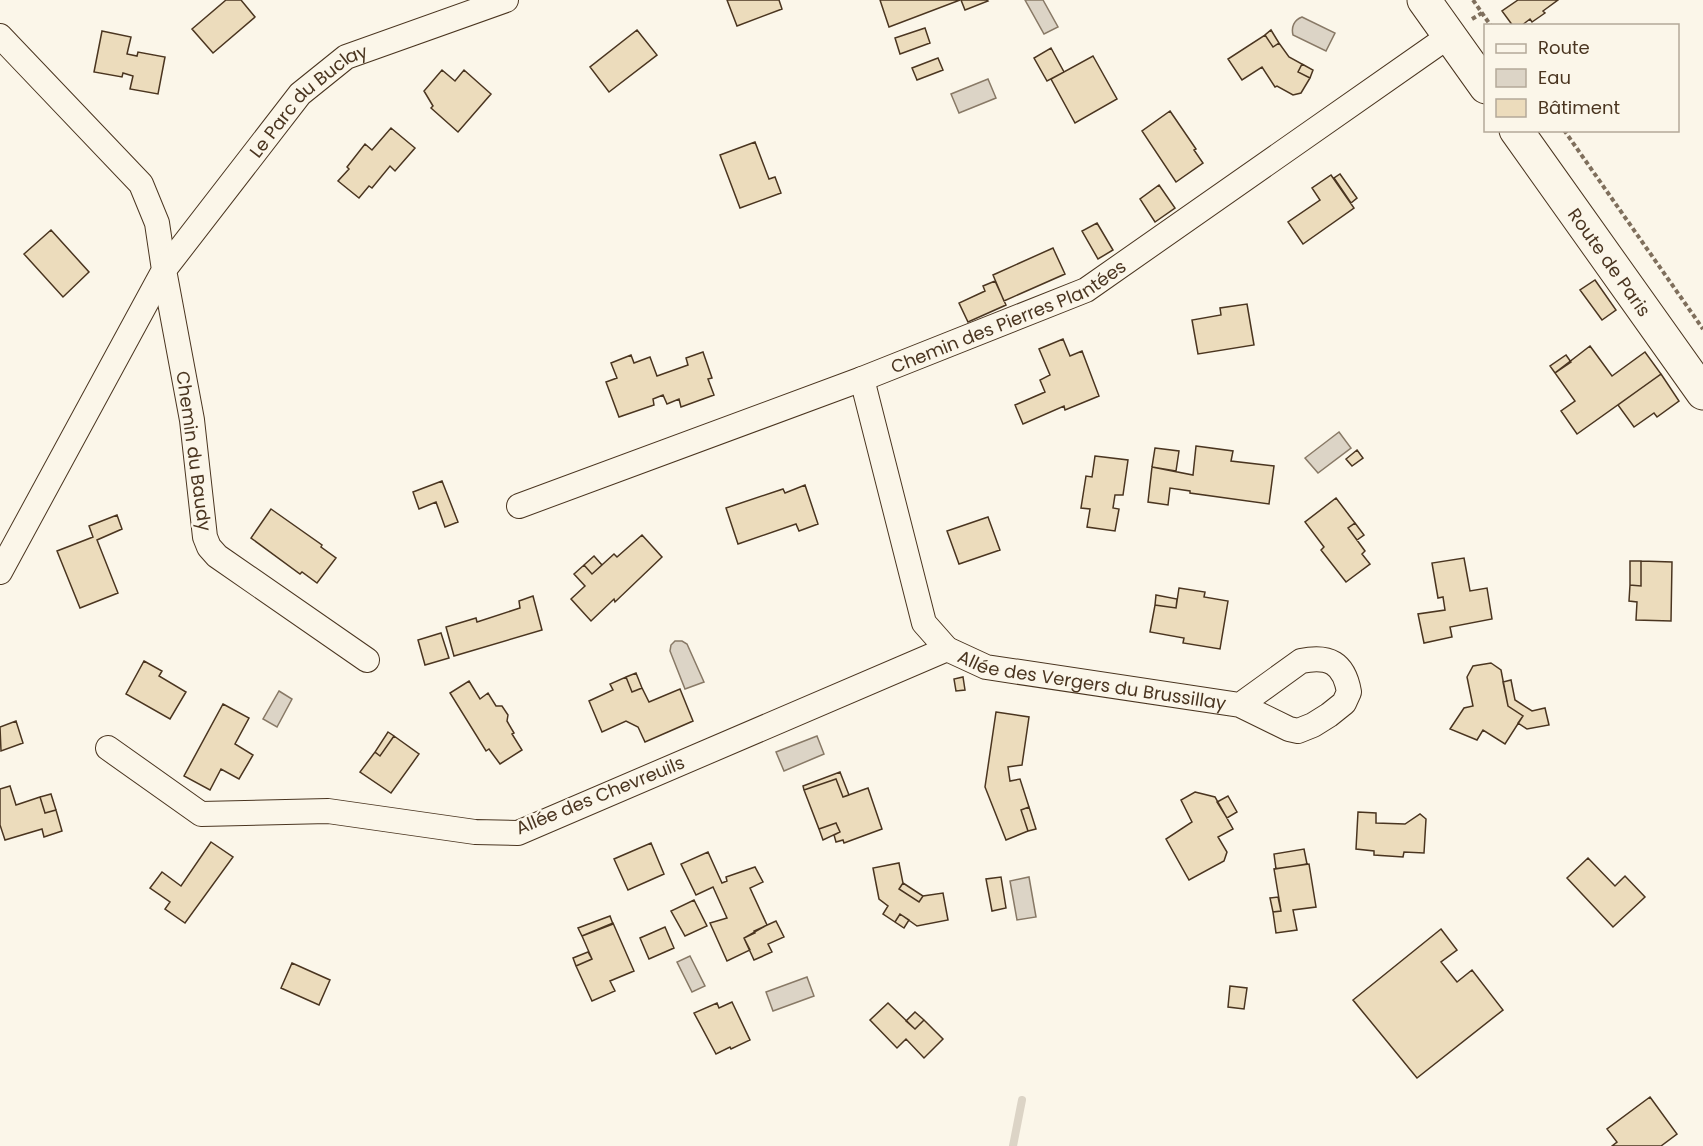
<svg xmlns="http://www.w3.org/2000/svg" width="1703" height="1146" viewBox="0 0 1703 1146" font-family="Poppins,sans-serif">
  <rect width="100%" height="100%" fill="#fbf6e9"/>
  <!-- water -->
  <path fill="#dcd4c6" stroke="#887966" stroke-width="1.5" d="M1025,0H1043L1058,27L1044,34Z
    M1302,17L1335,33L1326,51L1293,35C1291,27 1294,20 1302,17Z
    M988,79L996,98L959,113L951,94Z
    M1339,432L1351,448L1318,473L1305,458Z
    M675,641H682L687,644L704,682L685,689L670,651L671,645Z
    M279,691L292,699L277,727L263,719Z
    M817,736L824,754L784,771L776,752Z
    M1029,877L1036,917L1017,920L1010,881Z
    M690,956L705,986L692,992L677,962Z
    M807,977L814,996L773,1011L766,992Z"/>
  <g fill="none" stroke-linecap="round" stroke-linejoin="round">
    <!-- stream -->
    <path stroke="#dcd4c6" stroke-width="8" d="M1013,1146L1022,1100"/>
  </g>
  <!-- building -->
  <path fill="#ecdcbc" stroke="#4a3520" stroke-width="1.5" d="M226,0H241L255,17L213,53L192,29Z
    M727,0H779L782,9L737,26Z
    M880,0H960L889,27Z
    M961,0H987L988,1L965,10Z
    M1518,0H1558L1543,11L1545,13L1532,22L1530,19L1521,26H1513L1502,11Z
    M925,28L930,43L900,54L895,38Z
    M637,30L657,55L609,92L590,67Z
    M1271,30L1279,43L1273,47L1265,35Z
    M102,31L131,37L127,54L137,56L138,52L165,57L158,94L130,89L133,76L123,73L122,77L94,72Z
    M1265,35L1273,47L1279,43L1289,57L1302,64L1298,72L1310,78L1301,93L1293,95L1277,86L1275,87L1262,67L1242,80L1228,59Z
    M1051,48L1064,72L1047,81L1034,58Z
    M1093,56L1117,99L1075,123L1051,79Z
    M938,58L943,70L917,80L912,68Z
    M1302,64L1313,70L1310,78L1298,72Z
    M442,70L455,81L464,70L491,94L458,132L431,108L433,106L424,91Z
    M1170,111L1196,149L1194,150L1203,163L1176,182L1142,131Z
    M391,128L415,148L395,171L390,166L372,188L369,186L359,198L338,181L349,169L347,167L365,144L372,150Z
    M755,142L769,179L775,177L781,193L740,208L720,155Z
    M1340,174L1357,198L1351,203L1334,178Z
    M1331,175L1354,208L1303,244L1288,222L1320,200L1312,188Z
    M1159,185L1175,208L1155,222L1140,199Z
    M1097,223L1113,250L1098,259L1082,231Z
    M51,230L89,272L63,297L24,254Z
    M1053,248L1065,274L1004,301L993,275Z
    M1595,280L1616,310L1602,320L1580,290Z
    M995,281L1006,305L968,322L959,303L985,291L983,286Z
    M1247,304L1254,345L1198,354L1192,320L1221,315L1220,308Z
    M1063,339L1070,356L1082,351L1099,396L1065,410L1064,406L1023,424L1015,405L1045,392L1040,380L1050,375L1039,349Z
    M1590,346L1612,376L1645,352L1661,374L1577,434L1561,411L1575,401L1555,373Z
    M703,352L712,378L708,379L714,395L681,407L679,399L667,404L663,395L653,399L654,405L619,417L606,382L617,378L611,363L631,355L634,363L650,357L657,376L688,365L686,358Z
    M1566,355L1571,362L1555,373L1550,366Z
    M1661,374L1679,401L1657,417L1654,413L1634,427L1618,405Z
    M1196,446L1233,451L1231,461L1274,466L1269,504L1190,493V491L1170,488L1168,505L1148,502L1152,467L1193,475Z
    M1155,448L1179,451L1176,471L1152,467Z
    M1357,450L1363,458L1352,466L1346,459Z
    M1095,456L1128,460L1123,495H1115L1113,508L1119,509L1115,531L1087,527L1090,509L1081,508L1086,476L1092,477Z
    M442,481L458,522L445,527L436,502L419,509L413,492Z
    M805,485L818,524L799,531L796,524L738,544L726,508L783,489L785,493Z
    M1336,498L1355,523L1348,528L1365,551L1362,554L1370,564L1346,582L1321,550L1324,547L1305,522Z
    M271,509L322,545L321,547L336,558L317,583L302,572L300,574L251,538Z
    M117,515L122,529L97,540L118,593L80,608L57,551L93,537L89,526Z
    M988,517L1000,550L959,564L947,531Z
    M1355,523L1364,535L1357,540L1348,528Z
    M642,535L662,557L615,602L614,599L591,621L571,599L585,586L574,574L584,565L592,574L614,554L617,557Z
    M594,556L602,565L592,574L584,565Z
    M1464,558L1470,591L1487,588L1492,619L1450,627L1452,637L1424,643L1418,614L1445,610L1443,597L1438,598L1432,563Z
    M1630,561H1641V586L1630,585Z
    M1641,561L1672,562L1671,621L1636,620L1637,602L1629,601L1630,585L1641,586Z
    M1179,588L1205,592L1204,597L1228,601L1220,649L1183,643L1184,638L1150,632L1155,605L1176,608Z
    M1156,595L1177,599L1176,608L1155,605Z
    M533,596L542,630L454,656L446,627L476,618L477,622L520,608L519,601Z
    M441,633L449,658L425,665L418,640Z
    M144,661L162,671L159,676L186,692L170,719L126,694Z
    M1491,663L1501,670L1508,706L1523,716L1505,744L1483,730L1477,740L1450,729L1464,708L1473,706L1467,677L1473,666Z
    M636,673L642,688L632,692L626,677Z
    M626,677L632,692L642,688L649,702L680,689L693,721L645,742L638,727L626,721L602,732L589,701L613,690L610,684Z
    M963,677L965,690L956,691L954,679Z
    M1511,680L1515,700L1532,711L1545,708L1549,725L1527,729L1518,723L1523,716L1508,706L1503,682Z
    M469,681L480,699L488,693L496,706H502L508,715L507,721L514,733L512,734L522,750L500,764L489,749L486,751L450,693Z
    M223,704L249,718L235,744L253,755L239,779L221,769L210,790L184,776Z
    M996,712L1029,717L1022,765L1008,767L1010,781L1020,779L1029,807L1021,810L1028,831L1006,840L985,787Z
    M16,721L23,743L1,751L0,727Z
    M388,732L394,736L380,756L375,752Z
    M394,736L419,754L391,793L360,772L375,752L380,756Z
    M840,772L849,795L843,797L836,779L804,790L803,786Z
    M836,779L843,797L868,788L882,829L844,843L843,840L836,842L834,835L840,832L836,823L819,829L804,790Z
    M10,786L16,805L40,797L45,813L56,810L62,831L44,837L42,829L5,840L0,825V789Z
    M1195,792L1215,797L1233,829L1218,837L1227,852L1224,861L1189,880L1166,839L1192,822L1181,800Z
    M51,794L56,810L45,813L40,797Z
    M1228,796L1237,812L1227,818L1217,802Z
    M1029,807L1036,829L1028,831L1021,810Z
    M1358,812L1376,813V823L1405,824L1420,814L1426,819L1424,853L1404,852L1403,857L1374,855V851L1356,849Z
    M836,823L840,832L823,840L819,829Z
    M211,842L233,857L185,923L165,909L170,902L150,888L162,872L181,886Z
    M651,843L664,874L628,890L614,859Z
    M1304,849L1307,864L1276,869L1274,854Z
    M708,852L722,883L727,881L726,877L755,867L763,882L750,888L767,925L744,938L750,950L727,961L710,923L727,918L713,887L696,895L681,864Z
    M1588,858L1615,886L1625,876L1645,897L1613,927L1567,878Z
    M899,863L903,883L899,889L919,902L923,896L943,893L948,920L917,926L900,914L895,922L883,914L888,906L879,899L873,868Z
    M1309,864L1316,907L1293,910L1297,930L1276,933L1273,912L1281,911L1274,869Z
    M1001,877L1006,908L992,911L986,879Z
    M903,883L923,896L919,902L899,889Z
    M1278,897L1281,911L1273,912L1270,898Z
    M694,900L707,926L685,936L671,911Z
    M900,914L909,920L904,928L895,922Z
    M610,916L613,924L582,936L578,928Z
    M776,921L784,937L768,944L772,952L754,960L744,938L755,933L754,931Z
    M613,923L634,971L610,981L615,991L592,1001L576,966L592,959L582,936Z
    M665,927L674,948L649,959L640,938Z
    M1441,929L1457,950L1441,962L1457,982L1472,970L1503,1010L1417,1078L1353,1000Z
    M588,952L592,959L576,966L573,958Z
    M292,963L330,980L319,1005L281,988Z
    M1230,986L1247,988L1244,1009L1228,1007Z
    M732,1002L750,1040L731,1049L730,1047L716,1054L694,1013L717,1003L719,1008Z
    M888,1003L915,1029L924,1020L943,1039L924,1058L906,1039L897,1048L870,1020Z
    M915,1012L924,1020L915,1029L906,1021Z
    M1650,1097L1677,1134L1661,1146H1612L1617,1142L1607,1129Z"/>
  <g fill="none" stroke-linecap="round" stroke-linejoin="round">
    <!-- street casing -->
    <g stroke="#4a3520" stroke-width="26">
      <g id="street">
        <path d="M0,36L141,184L157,223L164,270L0,572"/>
        <path id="s1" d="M862,379L924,623L947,649L986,667L1240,705L1289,729L1298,731L1313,725L1329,715L1344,703L1349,692C1344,663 1329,655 1301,661L1240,705"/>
        <path id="s2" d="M519,506L862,379L1086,290L1449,36"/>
        <path id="s3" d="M367,660L217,556L209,547L205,537L192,420L164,270L300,94L346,57L506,0"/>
        <path d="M108,748L201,814L328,811L475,832L518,833L947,649"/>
      </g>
    </g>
    <!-- primary casing -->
    <g stroke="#4a3520" stroke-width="35">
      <g id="primary">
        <path d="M1424,0L1486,87"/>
        <path id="s4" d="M1516,130L1703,393"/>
      </g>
    </g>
    <!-- path -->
    <path stroke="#7f6f5c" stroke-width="4" stroke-dasharray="4.5 3" stroke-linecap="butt" d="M1473,0L1491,26
      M1472,19L1482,13
      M1564,130L1703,329"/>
    <!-- street -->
    <use href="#street" stroke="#fbf6e9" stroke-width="24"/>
    <!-- primary -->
    <use href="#primary" stroke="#fbf6e9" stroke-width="33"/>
  </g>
  <g text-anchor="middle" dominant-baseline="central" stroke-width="4.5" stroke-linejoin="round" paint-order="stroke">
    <!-- street labels -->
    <g font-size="18" fill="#4a3520" stroke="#fbf6e9">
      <text stroke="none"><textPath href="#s3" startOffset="700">Le Parc du Buclay</textPath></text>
      <text stroke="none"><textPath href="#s4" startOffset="162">Route de Paris</textPath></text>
      <text stroke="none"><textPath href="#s2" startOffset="525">Chemin des Pierres Plantées</textPath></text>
      <text transform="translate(194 451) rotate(82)">Chemin du Baudy</text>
      <text stroke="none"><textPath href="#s1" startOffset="436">Allée des Vergers du Brussillay</textPath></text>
      <text transform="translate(600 795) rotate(-22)">Allée des Chevreuils</text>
    </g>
  </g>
  <!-- legend -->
  <rect x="1484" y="24" width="195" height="108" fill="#fbf6e9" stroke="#b4a999" stroke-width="1.5"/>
  <rect x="1496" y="44" width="30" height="9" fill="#fbf6e9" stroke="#b4a999" stroke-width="1.5"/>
  <text x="1538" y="54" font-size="18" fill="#4a3520">Route</text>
  <rect x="1496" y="69" width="30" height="18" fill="#dcd4c6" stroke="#b4a999" stroke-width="1.5"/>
  <text x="1538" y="84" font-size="18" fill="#4a3520">Eau</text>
  <rect x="1496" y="99" width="30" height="18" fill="#ecdcbc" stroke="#b4a999" stroke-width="1.5"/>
  <text x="1538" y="114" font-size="18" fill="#4a3520">Bâtiment</text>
</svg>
